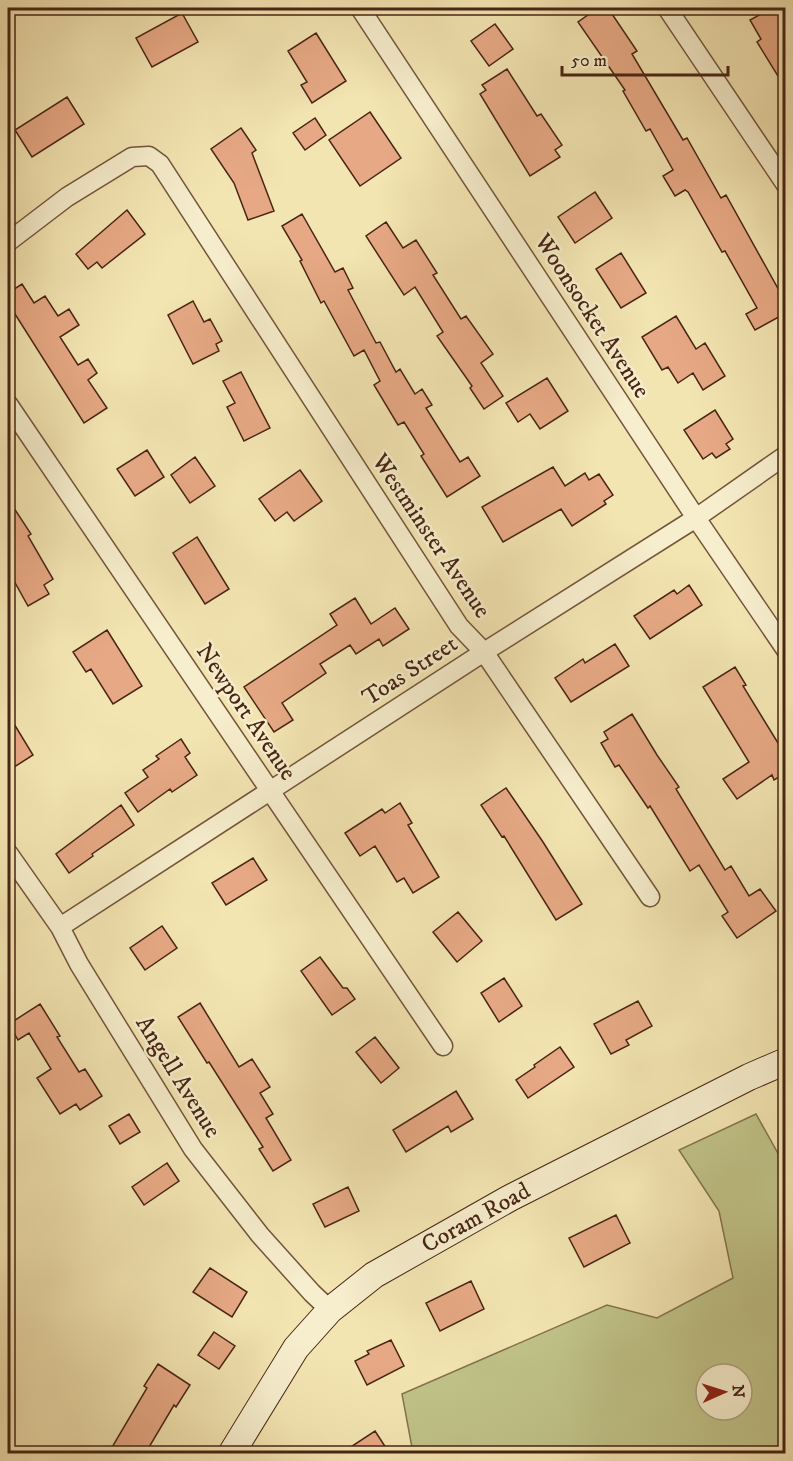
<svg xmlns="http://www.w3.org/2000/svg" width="793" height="1461" viewBox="0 0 793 1461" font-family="'IM FELL DW Pica',serif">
  <rect width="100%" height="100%" fill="#f3e5b2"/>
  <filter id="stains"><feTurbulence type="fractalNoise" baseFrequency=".00333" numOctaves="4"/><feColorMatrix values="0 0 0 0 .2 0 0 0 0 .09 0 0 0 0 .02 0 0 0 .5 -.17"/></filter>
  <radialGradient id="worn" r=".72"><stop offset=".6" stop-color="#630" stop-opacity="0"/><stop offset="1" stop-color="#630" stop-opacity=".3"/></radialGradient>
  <!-- green -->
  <path fill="#c0c388" stroke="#84744e" stroke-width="1.5" fill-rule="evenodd" d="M756,1114L785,1166V1453H413L402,1394L607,1305L657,1318L733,1278L719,1211L679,1150ZM706,1374H742V1410H706Z"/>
  <!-- building -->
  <path fill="#e7a985" stroke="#482514" stroke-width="1.5" d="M598,8H608L637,51L632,54L683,140L687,138L721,198L726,195L786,303V313L755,330L746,314L757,308L725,251L722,252L688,192L685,190L675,196L663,176L673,170L650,129L646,131L623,91L625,90L578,22Z
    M772,8H778L786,20V89L757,42L761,39L750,20Z
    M182,13L198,42L152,67L136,38Z
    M495,24L513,49L489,66L471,41Z
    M316,33L346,81L312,103L301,85L307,82L288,51Z
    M507,69L537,116L541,114L562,145L555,150L560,157L530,176L480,94L486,90L482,85Z
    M67,97L84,124L32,157L15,130Z
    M370,112L401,158L360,186L329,140Z
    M315,118L326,135L305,150L293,133Z
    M241,128L256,150L252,153L274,211L248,220L234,183L211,149Z
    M595,192L612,218L575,243L558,217Z
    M127,210L145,234L102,268L97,262L88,269L76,254Z
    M302,214L335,272L343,268L353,288L348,290L376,343L380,342L396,372L400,369L415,394L422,389L432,405L426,408L460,462L468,457L480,476L447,497L421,456L424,454L404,422L398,425L374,385L380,381L364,350L354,356L324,301L321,303L300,261L302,260L282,226Z
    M386,222L403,248L416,240L437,273L433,275L461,319L466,316L493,354L481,363L503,396L484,409L470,388L472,386L437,336L443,332L415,287L404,295L366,236Z
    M621,253L646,293L621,308L596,269Z
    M22,284L34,303L45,296L58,316L69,309L79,325L60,337L78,365L88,359L97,373L88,380L107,408L84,423L8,303V293Z
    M193,301L204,322L210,319L222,341L216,344L219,351L193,364L168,315Z
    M676,316L696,349L705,343L725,376L703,390L693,373L678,383L668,367L662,370L642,337Z
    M241,372L270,428L244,441L227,407L235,403L223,381Z
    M547,378L568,411L540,429L530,414L518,422L506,403Z
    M715,410L733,439L726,444L730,449L716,458L712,453L703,459L684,430Z
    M147,450L164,477L135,496L117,469Z
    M195,457L215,486L190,503L171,475Z
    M553,467L565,486L585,473L589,480L599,474L613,495L604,501L606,504L572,526L561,509L503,542L482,507Z
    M300,470L322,501L294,521L287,512L275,521L259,499Z
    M8,499L31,534L28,536L53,579L44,585L49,594L28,606L8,570Z
    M197,537L229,589L205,604L173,553Z
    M689,585L702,605L650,639L634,616L674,590L677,594Z
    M355,598L371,624L395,608L409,629L383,646L379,639L356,654L350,645L320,664L326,673L282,703L293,720L274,732L244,687L337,625L330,614Z
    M107,630L142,686L113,704L91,669L86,672L73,652Z
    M615,644L629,666L571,702L555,678L583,659L585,663Z
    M735,667L746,685L743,686L778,743L786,739V773L774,780L772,775L737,799L723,779L749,762L703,687Z
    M8,714L33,755L8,771Z
    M632,714L657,755L679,787L676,789L725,870L731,866L749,896L760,889L776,911L737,938L722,916L728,912L699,865L690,871L650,806L648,808L619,765L615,767L601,743L608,739L604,732Z
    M181,739L190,753L185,757L197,775L172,792L170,789L138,812L125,793L148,777L143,770L159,759L156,756Z
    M506,788L543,842L582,904L556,920L504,836L502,837L481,805Z
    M400,803L412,823L408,825L439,877L413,893L404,878L397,882L375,846L360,856L345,833L382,809L385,813Z
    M121,805L134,825L92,854L93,856L69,873L56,854Z
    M253,858L267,880L226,905L212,883Z
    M458,912L482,941L457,962L433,932Z
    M162,926L177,948L145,970L130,948Z
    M320,957L343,988H347L355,999L332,1015L301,971Z
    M504,978L522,1006L499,1022L481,993Z
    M638,1001L652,1026L626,1040L629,1045L611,1054L594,1024Z
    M200,1003L239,1067L252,1059L270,1087L260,1093L273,1114L266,1118L291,1160L273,1171L259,1149L263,1147L209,1062L207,1063L178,1017Z
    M40,1004L60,1036L57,1037L79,1072L85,1069L102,1096L80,1110L76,1104L60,1114L37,1078L51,1069L29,1033L18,1040L9,1024Z
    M375,1037L399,1068L381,1083L356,1052Z
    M560,1047L574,1067L528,1098L516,1080L535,1067L534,1065Z
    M456,1091L473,1119L451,1132L448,1126L406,1152L393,1130Z
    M129,1114L140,1132L120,1144L109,1126Z
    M167,1163L179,1181L144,1205L132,1187Z
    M348,1187L359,1211L325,1227L313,1204Z
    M616,1215L630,1243L584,1267L569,1238Z
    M210,1268L247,1292L232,1317L193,1292Z
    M471,1281L484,1309L440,1331L426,1303Z
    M214,1332L235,1346L219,1369L198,1355Z
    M391,1340L404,1366L367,1385L355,1361L369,1354L367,1351Z
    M158,1364L190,1385L176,1407L174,1405L145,1454H108L147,1388L144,1386Z
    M375,1431L390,1454H340Z"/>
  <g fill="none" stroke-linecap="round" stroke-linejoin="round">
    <!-- street casing -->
    <g stroke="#73553c" stroke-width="21">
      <path id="street" d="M360,8L696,518L786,650
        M667,8L786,185
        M8,242L67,197L132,157L149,156L160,164L459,626L484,652L650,897
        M8,404L443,1046
        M8,853L60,927L79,964L193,1149L260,1235L312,1293L330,1310
        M60,927L484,652L696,518L786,455"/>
    </g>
    <!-- secondary casing -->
    <g stroke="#482514" stroke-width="28">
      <path id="secondary" d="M231,1454L296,1348L330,1310L374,1275L510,1198L749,1077L786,1061"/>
    </g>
    <!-- street -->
    <use href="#street" stroke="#f7eecd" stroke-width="18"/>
    <!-- secondary -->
    <use href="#secondary" stroke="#f7eecd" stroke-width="26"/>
  </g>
  <g text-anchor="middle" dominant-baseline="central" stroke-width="5" stroke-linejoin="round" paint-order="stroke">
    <!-- street labels -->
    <g font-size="24" fill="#482514" stroke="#f7eecd">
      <text transform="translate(592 316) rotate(57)">Woonsocket Avenue</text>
      <text transform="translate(431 536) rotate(56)">Westminster Avenue</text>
      <text transform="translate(410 671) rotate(-33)">Toas Street</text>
      <text transform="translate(246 712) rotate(56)">Newport Avenue</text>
      <text transform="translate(178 1077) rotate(58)">Angell Avenue</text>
      <text transform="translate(476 1218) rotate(-29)">Coram Road</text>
    </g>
  </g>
  <!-- margin -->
  <rect width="793" height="1461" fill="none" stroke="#f3e5b2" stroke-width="30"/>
  <rect x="9" y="9" width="775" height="1443" fill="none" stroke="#482514" stroke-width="3"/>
  <rect x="15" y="15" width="763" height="1431" fill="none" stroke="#482514" stroke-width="1.5"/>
  <!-- north arrow -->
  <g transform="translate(724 1392) rotate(87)"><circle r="28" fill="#f7eecd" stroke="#b19e83" stroke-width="1.5"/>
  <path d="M0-4.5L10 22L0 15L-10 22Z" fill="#8f2418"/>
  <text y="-9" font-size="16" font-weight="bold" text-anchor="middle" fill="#482514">N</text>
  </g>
  <!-- scale -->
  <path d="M562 66v9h166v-9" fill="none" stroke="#482514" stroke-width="3"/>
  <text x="571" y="66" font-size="18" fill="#482514" stroke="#f7eecd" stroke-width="4.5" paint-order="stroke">50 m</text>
  <rect width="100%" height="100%" filter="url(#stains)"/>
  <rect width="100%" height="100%" fill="url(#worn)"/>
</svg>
